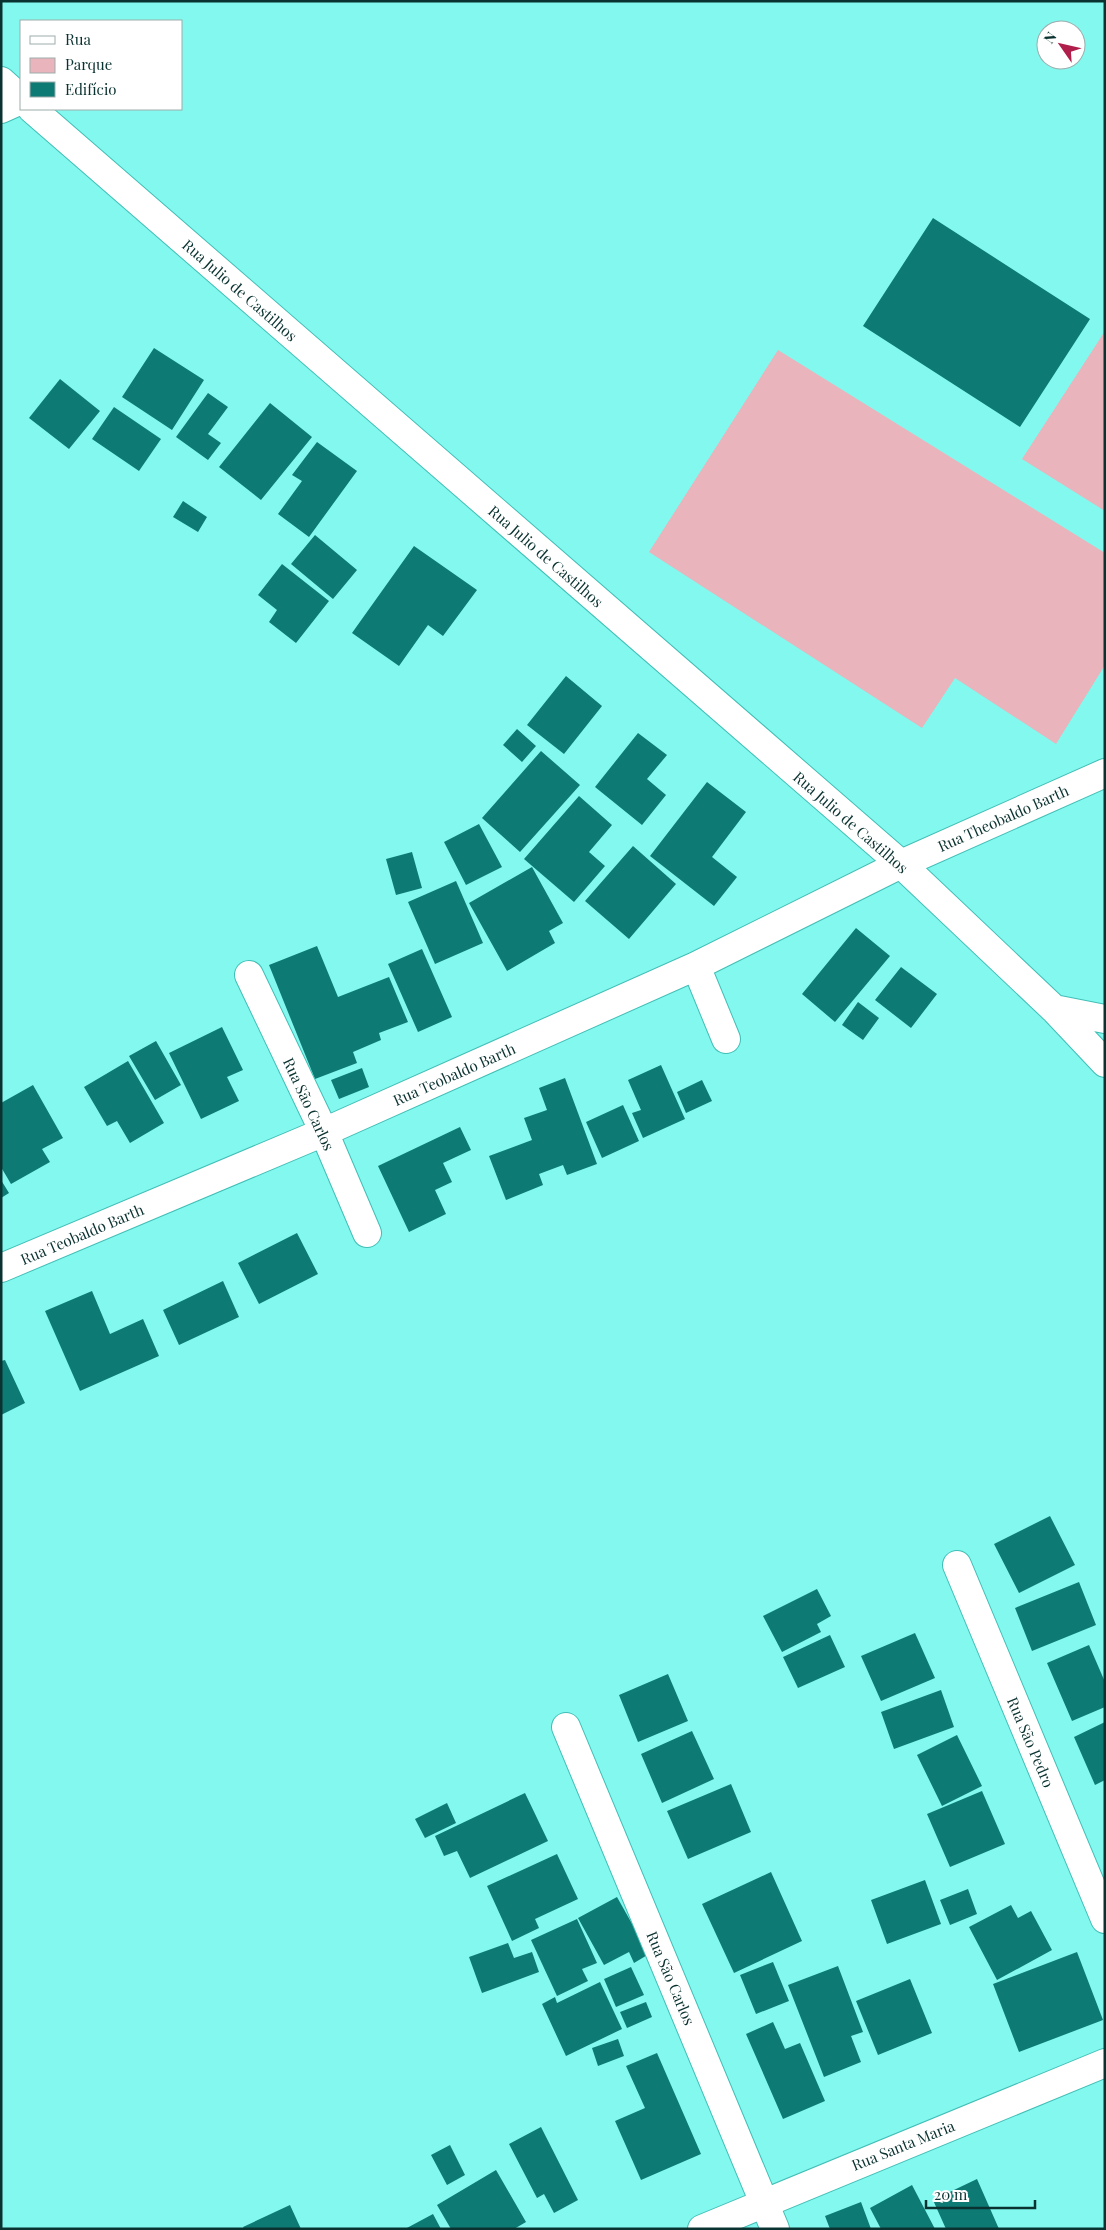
<svg xmlns="http://www.w3.org/2000/svg" width="1106" height="2230" viewBox="0 0 1106 2230" font-family="'Playfair Display',serif">
  <rect width="100%" height="100%" fill="#82f8ef"/>
  <!-- green -->
  <path fill="#e9b4bb" d="M1105,331V511L1022,459Z
    M778,350L1105,553V665L1056,744L955,678L922,728L649,552Z"/>
  <!-- building -->
  <path fill="#0d7a74" d="M933,218L1090,319L1020,427L863,326Z
    M154,348L204,380L172,430L122,397Z
    M60,379L100,411L69,449L29,418Z
    M208,393L228,407L208,434L221,443L208,460L176,437Z
    M270,403L312,437L261,500L219,467Z
    M114,407L161,439L139,471L92,439Z
    M317,442L357,471L309,537L278,514L302,481L292,475Z
    M183,501L207,517L198,532L173,517Z
    M315,535L357,570L333,599L291,564Z
    M414,546L477,590L443,636L428,625L399,666L352,633Z
    M282,564L329,601L296,643L269,622L277,610L258,595Z
    M566,676L602,706L564,754L527,725Z
    M517,729L536,746L522,762L503,745Z
    M638,733L667,755L647,779L666,795L642,825L595,787Z
    M541,751L580,785L520,852L482,818Z
    M707,782L746,812L712,857L737,877L714,906L650,856Z
    M579,796L612,825L589,852L605,866L574,902L524,859Z
    M479,824L502,867L466,885L444,842Z
    M633,846L676,884L629,939L585,901Z
    M412,852L422,888L396,895L386,859Z
    M532,867L563,923L549,931L555,943L507,971L469,903Z
    M456,881L483,943L435,964L408,902Z
    M856,928L890,956L835,1022L802,994Z
    M317,946L338,997L389,977L408,1022L379,1033L381,1040L353,1052L357,1063L315,1079L269,965Z
    M422,949L452,1017L418,1032L388,964Z
    M901,967L937,994L911,1028L875,1000Z
    M858,1002L879,1018L863,1040L842,1025Z
    M222,1027L243,1070L227,1077L239,1101L201,1119L169,1053Z
    M156,1041L181,1085L155,1100L129,1056Z
    M128,1061L164,1123L130,1143L117,1121L107,1126L84,1087Z
    M661,1065L685,1119L643,1138L632,1113L641,1110L628,1080Z
    M362,1068L369,1087L339,1099L331,1080Z
    M565,1078L597,1164L567,1175L563,1165L539,1174L543,1185L506,1200L489,1156L532,1140L524,1118L547,1110L539,1088Z
    M702,1080L712,1101L686,1113L677,1092Z
    M33,1085L63,1138L42,1149L50,1162L11,1184L1,1167V1103Z
    M623,1105L639,1141L602,1158L586,1122Z
    M460,1127L471,1150L443,1163L452,1182L435,1190L446,1214L409,1232L378,1166Z
    M1,1180L9,1193L1,1198Z
    M297,1233L318,1274L259,1304L238,1263Z
    M223,1281L239,1317L179,1345L163,1310Z
    M92,1291L110,1334L143,1319L159,1356L80,1391L45,1311Z
    M5,1360L25,1403L1,1415V1361Z
    M1050,1516L1075,1565L1019,1593L994,1544Z
    M1079,1582L1096,1625L1032,1651L1015,1608Z
    M817,1589L831,1616L817,1624L821,1632L782,1652L763,1616Z
    M915,1633L935,1678L881,1701L861,1656Z
    M830,1635L845,1667L798,1688L783,1657Z
    M1089,1645L1105,1682V1707L1072,1721L1047,1663Z
    M668,1674L688,1721L638,1742L619,1695Z
    M941,1690L954,1727L894,1749L881,1712Z
    M1105,1722V1780L1095,1785L1074,1737Z
    M692,1731L714,1779L662,1803L641,1754Z
    M957,1735L982,1786L942,1806L917,1755Z
    M731,1784L751,1832L688,1859L667,1811Z
    M982,1791L1005,1844L950,1867L927,1814Z
    M525,1793L548,1841L470,1878L457,1851L444,1856L435,1836Z
    M447,1803L456,1823L425,1838L415,1819Z
    M557,1854L578,1899L535,1919L539,1928L512,1941L487,1886Z
    M771,1872L802,1941L734,1973L702,1904Z
    M925,1880L941,1924L887,1944L871,1900Z
    M968,1889L977,1914L950,1925L940,1900Z
    M617,1897L649,1954L634,1963L629,1952L604,1965L578,1918Z
    M1011,1905L1018,1918L1031,1911L1052,1950L997,1980L969,1927Z
    M577,1919L597,1963L582,1969L588,1981L557,1996L531,1940Z
    M508,1943L514,1958L532,1952L539,1972L482,1993L469,1957Z
    M1077,1952L1103,2020L1019,2052L993,1984Z
    M773,1962L789,2001L756,2014L740,1975Z
    M838,1966L863,2032L851,2036L861,2062L824,2077L788,1985Z
    M631,1967L644,1995L616,2007L604,1979Z
    M910,1979L932,2033L878,2055L856,2001Z
    M600,1982L622,2029L566,2056L542,2004L555,1997L557,2003Z
    M646,2002L652,2017L627,2028L620,2012Z
    M773,2022L785,2049L800,2043L825,2101L783,2119L746,2034Z
    M618,2039L624,2056L598,2066L592,2048Z
    M657,2053L701,2154L641,2180L615,2121L645,2108L626,2066Z
    M541,2127L578,2200L554,2213L544,2194L537,2198L509,2144Z
    M450,2145L465,2175L447,2185L431,2155Z
    M496,2170L526,2222L514,2229H451L437,2205Z
    M977,2179L999,2229H946L933,2200Z
    M912,2185L935,2229H881L870,2208Z
    M861,2202L871,2229H830L825,2216Z
    M290,2205L301,2229H244L243,2227Z
    M433,2214L441,2229H405Z"/>
  <g fill="none" stroke-linecap="round" stroke-linejoin="round">
    <!-- minor casing -->
    <g stroke="#42beb6" stroke-width="30">
      <path id="minor" d="M1,109L21,100
        M696,966L726,1039
        M249,975L324,1132L367,1233
        M1,1268L324,1132L696,966L901,864L1105,773
        M957,1565L1105,1919
        M566,1727L775,2229
        M702,2229L1105,2063"/>
    </g>
    <!-- secondary casing -->
    <g stroke="#42beb6" stroke-width="30">
      <path id="secondary" d="M1,81L21,99
        M32,109L901,864L1054,1009L1105,1063
        M1054,1009L1105,1019"/>
    </g>
    <!-- minor -->
    <use href="#minor" stroke="#fff" stroke-width="28"/>
    <!-- secondary -->
    <use href="#secondary" stroke="#fff" stroke-width="28"/>
  </g>
  <g text-anchor="middle" dominant-baseline="central" stroke-width="5" stroke-linejoin="round" paint-order="stroke">
    <!-- street labels -->
    <g font-size="15" fill="#0a3230" stroke="#fff">
      <text transform="translate(240 290) rotate(41)">Rua Julio de Castilhos</text>
      <text transform="translate(546 556) rotate(41)">Rua Julio de Castilhos</text>
      <text transform="translate(1003 818) rotate(-24)">Rua Theobaldo Barth</text>
      <text transform="translate(851 822) rotate(41)">Rua Julio de Castilhos</text>
      <text transform="translate(454 1074) rotate(-24)">Rua Teobaldo Barth</text>
      <text transform="translate(309 1104) rotate(65)">Rua São Carlos</text>
      <text transform="translate(82 1234) rotate(-23)">Rua Teobaldo Barth</text>
      <text transform="translate(1031 1742) rotate(67)">Rua São Pedro</text>
      <text transform="translate(671 1978) rotate(67)">Rua São Carlos</text>
      <text transform="translate(903 2145) rotate(-22)">Rua Santa Maria</text>
    </g>
  </g>
  <!-- border -->
  <rect width="1106" height="2230" fill="none" stroke="#0a3230" stroke-width="5"/>
  <!-- legend -->
  <rect x="20" y="20" width="162" height="90" fill="#ffffff" stroke="#9dadac"/>
  <rect x="30" y="36" width="25" height="8" fill="#ffffff" stroke="#9dadac"/>
  <text x="65" y="45" font-size="15" fill="#0a3230">Rua</text>
  <rect x="30" y="58" width="25" height="15" fill="#e9b4bb" stroke="#9dadac"/>
  <text x="65" y="70" font-size="15" fill="#0a3230">Parque</text>
  <rect x="30" y="82" width="25" height="15" fill="#0d7a74" stroke="#9dadac"/>
  <text x="65" y="95" font-size="15" fill="#0a3230">Edifício</text>
  <!-- north arrow -->
  <g transform="translate(1061 45) rotate(304)"><circle r="24" fill="#ffffff" stroke="#9dadac"/>
  <path d="M0-4L9 19L0 12L-9 19Z" fill="#b01e4c"/>
  <text y="-8" font-size="14" font-weight="bold" text-anchor="middle" fill="#0a3230">N</text>
  </g>
  <!-- scale -->
  <path d="M926 2200v8h109v-8" fill="none" stroke="#0a3230" stroke-width="2.5"/>
  <text x="934" y="2200" font-size="15" fill="#0a3230" stroke="#ffffff" stroke-width="4" paint-order="stroke">20 m</text>
</svg>
